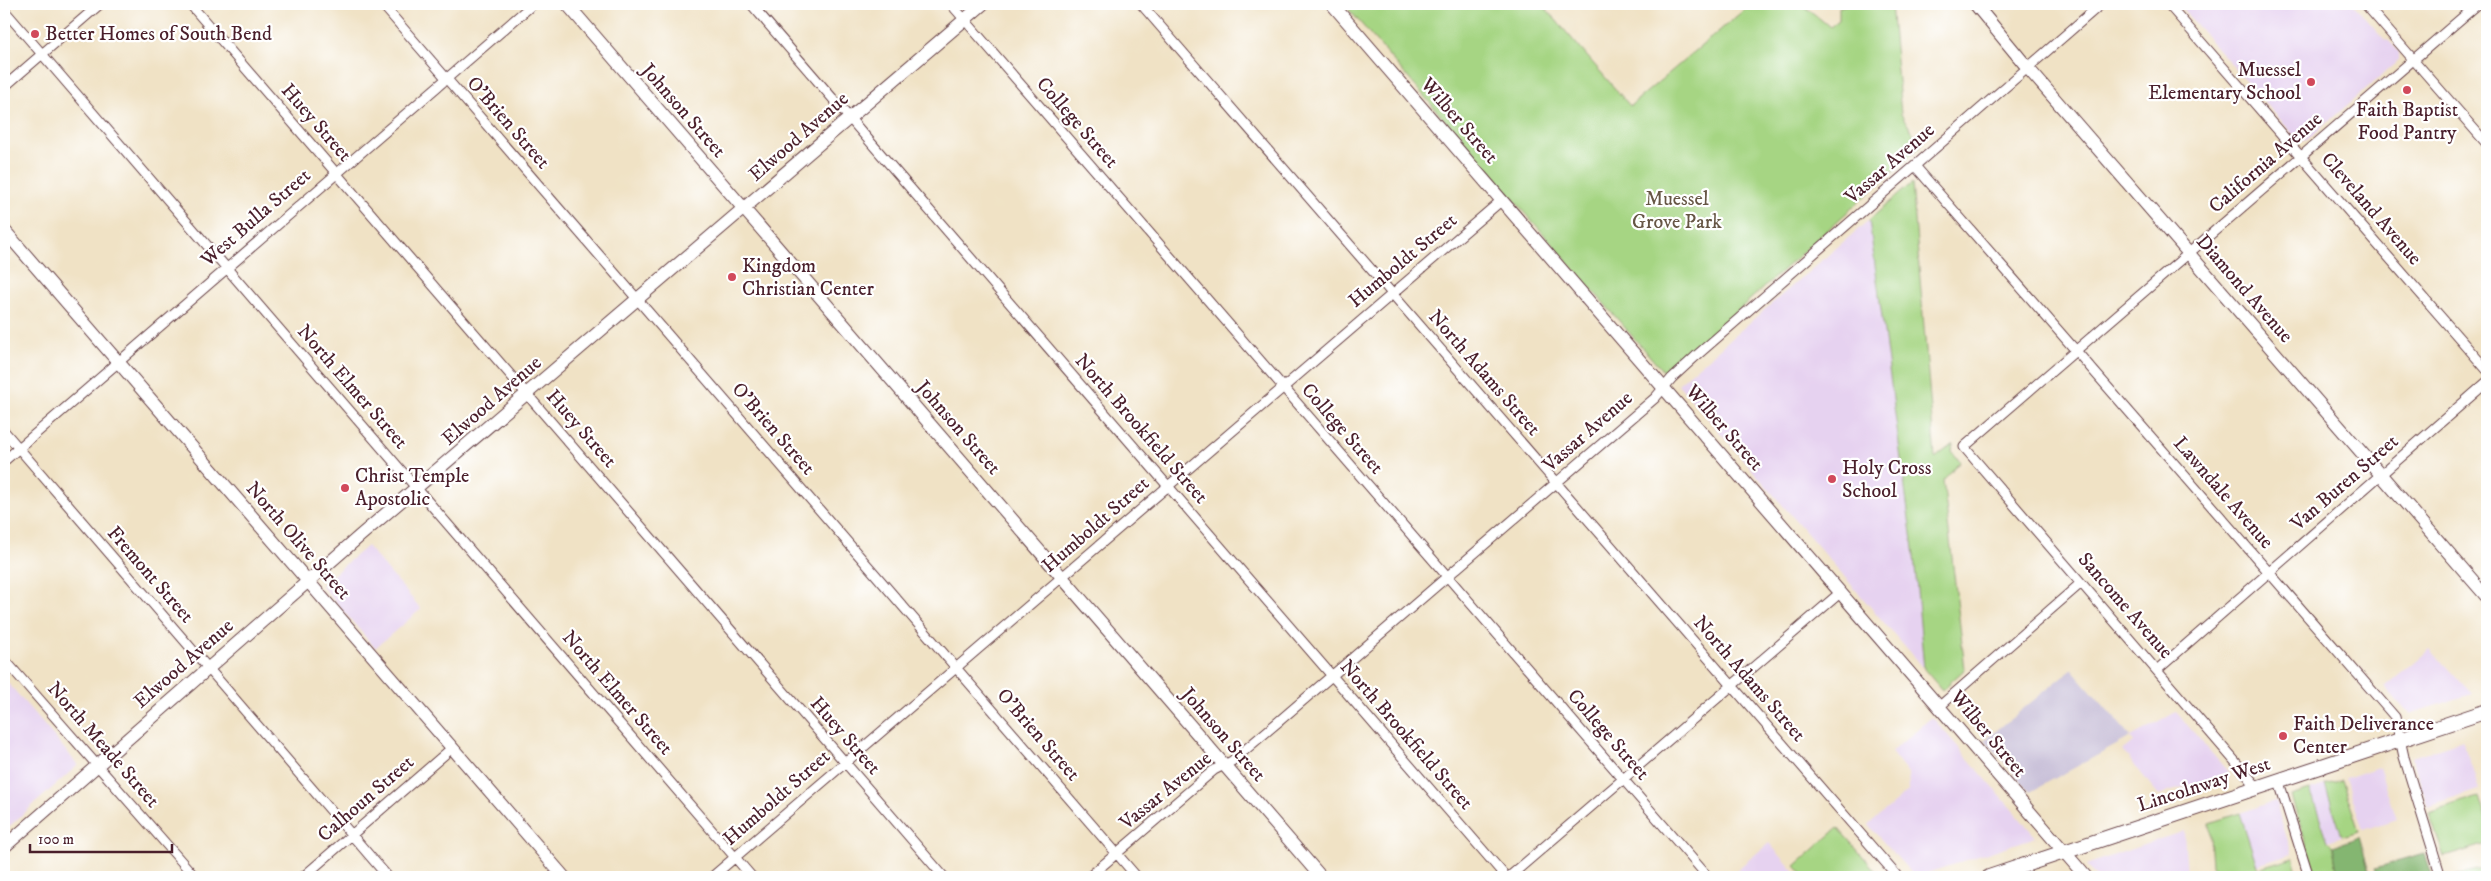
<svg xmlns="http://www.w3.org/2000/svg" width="2491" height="881" viewBox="0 0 2491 881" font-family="'IM FELL DW Pica',serif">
  <rect width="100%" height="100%" fill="#fff"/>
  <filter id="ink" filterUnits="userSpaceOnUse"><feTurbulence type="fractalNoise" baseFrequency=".02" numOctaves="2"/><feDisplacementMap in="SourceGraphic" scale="10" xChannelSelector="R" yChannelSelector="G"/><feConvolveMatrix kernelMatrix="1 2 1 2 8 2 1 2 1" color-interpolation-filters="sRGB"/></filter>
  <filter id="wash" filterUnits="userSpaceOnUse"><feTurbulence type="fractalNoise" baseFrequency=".0096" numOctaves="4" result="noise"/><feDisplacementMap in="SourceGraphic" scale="20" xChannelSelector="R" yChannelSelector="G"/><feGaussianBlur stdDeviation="1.12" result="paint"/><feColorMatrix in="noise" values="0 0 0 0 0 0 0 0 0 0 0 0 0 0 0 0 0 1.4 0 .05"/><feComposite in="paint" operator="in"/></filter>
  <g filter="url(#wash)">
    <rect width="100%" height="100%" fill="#f0e2c5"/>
    <!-- built -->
    <path fill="#e6d2f0" d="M2178,4H2353L2385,40L2389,41L2399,52V60L2307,140L2300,142Z
      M1869,220L1914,556L1924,669L1678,384Z
      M367,546L421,609L375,648L321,585Z
      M2430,649L2471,694L2409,714L2385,687Z
      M4,678L78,765L4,831Z
      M2176,712L2229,773L2159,795L2122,750L2134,743L2131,737Z
      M1932,717L2036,837L1915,877L1868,825L1909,790L1908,774L1891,752Z
      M2463,740L2479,790L2428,807L2412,757Z
      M2379,767L2396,819L2363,830L2346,778Z
      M2325,785L2342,836L2328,841L2310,790Z
      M2275,801L2292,854L2257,865L2240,813Z
      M2184,831L2187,877H2096L2086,865Z
      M1769,843L1799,877H1728Z"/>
    <!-- industrial -->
    <path fill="#c8bfd8" d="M2072,669L2131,737L2030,792L1985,740Z"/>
    <!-- green -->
    <path fill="#a6d583" stroke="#787a57" d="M1344,4H1542L1630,106L1751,4H1802L1830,27L1839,20V7L1850,4H1891L1901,114L1921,146L1666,375Z
      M1912,183L1935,458L1953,444L1952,451L1960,462L1943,480L1965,669L1942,690L1924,669L1914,556L1869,220Z
      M2342,780L2359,831L2342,836L2325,785Z
      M2310,790L2328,841L2333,846L2338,877H2317L2291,796Z
      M2479,797L2487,823V844L2444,857L2429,813Z
      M2240,813L2258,869L2293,858L2299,877H2225L2216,871L2212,865L2209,823Z
      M1838,828L1881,877H1805L1795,866Z
      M2487,869V877H2450Z"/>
    <!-- forest -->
    <path fill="#84b671" stroke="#676a4e" d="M2359,837L2371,877H2338L2333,846Z
      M2424,854L2432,877H2378L2375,868Z"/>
  </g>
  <g filter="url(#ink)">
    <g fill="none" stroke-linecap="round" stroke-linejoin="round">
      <!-- street casing -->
      <g stroke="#633c42" stroke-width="11">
        <path id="street" d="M190,4L944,877
          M382,4L1137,877
          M751,4L1506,877
          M951,4L1708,877
          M1141,4L1898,877
          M2168,4L2487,370
          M2365,4L2487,144
          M4,10L752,877
          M4,87L100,4
          M1915,166L2395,717L2404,757L2441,877
          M4,431L388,877
          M4,461L533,4
          M4,659L195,877
          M2157,670L2487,382
          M1940,706L2081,583
          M2279,782L2309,877
          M2258,788L1964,447L2478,4
          M303,877L452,748
          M712,877L1502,200
          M1089,877L1214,770L1232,761L1278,722L1655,398L1672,378L1696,356L2101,4
          M1509,877L1841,592"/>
      </g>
      <!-- secondary casing -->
      <g stroke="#633c42" stroke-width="14">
        <path id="secondary" d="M567,4L1321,877
          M1332,4L2086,877
          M1975,4L2027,67L2487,597
          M4,230L564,877
          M4,847L361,535L983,4"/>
      </g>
      <!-- primary casing -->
      <g stroke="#633c42" stroke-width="16">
        <path id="primary" d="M1989,877L2487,711"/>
      </g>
      <!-- street -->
      <use href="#street" stroke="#fff" stroke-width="9"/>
      <!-- secondary -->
      <use href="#secondary" stroke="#fff" stroke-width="12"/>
      <!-- primary -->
      <use href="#primary" stroke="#fff" stroke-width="14"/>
    </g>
  </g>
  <!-- markers -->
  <g fill="#d1495b" stroke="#fff" stroke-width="2">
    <circle cx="35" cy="34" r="5"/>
    <circle cx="2311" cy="82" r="5"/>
    <circle cx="2407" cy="90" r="5"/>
    <circle cx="732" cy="277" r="5"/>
    <circle cx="1832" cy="479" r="5"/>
    <circle cx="345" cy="488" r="5"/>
    <circle cx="2283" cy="736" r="5"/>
  </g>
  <g text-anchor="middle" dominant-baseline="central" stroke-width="4.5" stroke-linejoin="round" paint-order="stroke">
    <!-- poi labels -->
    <g font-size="20" fill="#4a1f2b" stroke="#fff" text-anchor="start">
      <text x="45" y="34">Better Homes of South Bend</text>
      <text x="2301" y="70" text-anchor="end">Muessel<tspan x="2301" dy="23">Elementary School</tspan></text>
      <text x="2407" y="110" text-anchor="middle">Faith Baptist<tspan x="2407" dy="23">Food Pantry</tspan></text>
      <text x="742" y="266">Kingdom<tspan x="742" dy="23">Christian Center</tspan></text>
      <text x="1842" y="468">Holy Cross<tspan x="1842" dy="23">School</tspan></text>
      <text x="355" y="476">Christ Temple<tspan x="355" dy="23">Apostolic</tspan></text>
      <text x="2293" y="724">Faith Deliverance<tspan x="2293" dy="23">Center</tspan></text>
    </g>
    <!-- street labels -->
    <g font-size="20" fill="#4a1f2b" stroke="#fff">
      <text transform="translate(683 111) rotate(49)">Johnson Street</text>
      <text transform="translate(1459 121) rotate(49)">Wilber Street</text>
      <text transform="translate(316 123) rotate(49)">Huey Street</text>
      <text transform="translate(508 123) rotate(49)">O'Brien Street</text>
      <text transform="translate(1077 123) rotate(49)">College Street</text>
      <text transform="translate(799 137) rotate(-41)">Elwood Avenue</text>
      <text transform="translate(2266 163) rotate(-41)">California Avenue</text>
      <text transform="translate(1890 164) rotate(-41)">Vassar Avenue</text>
      <text transform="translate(2371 209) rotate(49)">Cleveland Avenue</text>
      <text transform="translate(256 218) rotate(-41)">West Bulla Street</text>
      <text transform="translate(1403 261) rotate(-40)">Humboldt Street</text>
      <text transform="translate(2244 289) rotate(49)">Diamond Avenue</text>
      <text transform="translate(1484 373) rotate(49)">North Adams Street</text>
      <text transform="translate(352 387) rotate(49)">North Elmer Street</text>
      <text transform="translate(492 401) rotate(-41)">Elwood Avenue</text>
      <text transform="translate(958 428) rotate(49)">Johnson Street</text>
      <text transform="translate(1724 428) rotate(49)">Wilber Street</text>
      <text transform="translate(581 429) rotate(49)">Huey Street</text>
      <text transform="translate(773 429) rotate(49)">O'Brien Street</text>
      <text transform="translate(1141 429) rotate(49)">North Brookfield Street</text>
      <text transform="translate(1342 429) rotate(49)">College Street</text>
      <text transform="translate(1588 432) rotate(-41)">Vassar Avenue</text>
      <text transform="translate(2345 483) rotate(-41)">Van Buren Street</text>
      <text transform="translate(2223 493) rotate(49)">Lawndale Avenue</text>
      <text transform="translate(1096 525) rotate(-41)">Humboldt Street</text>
      <text transform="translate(298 541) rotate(49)">North Olive Street</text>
      <text transform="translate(150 575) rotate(49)">Fremont Street</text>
      <text transform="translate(2125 606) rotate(49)">Sancome Avenue</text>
      <text transform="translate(184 664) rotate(-41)">Elwood Avenue</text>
      <text transform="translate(1749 679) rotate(49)">North Adams Street</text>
      <text transform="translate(617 693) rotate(49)">North Elmer Street</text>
      <text transform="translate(1988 734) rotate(50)">Wilber Street</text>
      <text transform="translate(1038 735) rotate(49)">O'Brien Street</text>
      <text transform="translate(1223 735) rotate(49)">Johnson Street</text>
      <text transform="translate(1406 735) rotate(49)">North Brookfield Street</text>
      <text transform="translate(1608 735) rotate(49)">College Street</text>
      <text transform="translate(845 736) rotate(49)">Huey Street</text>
      <text transform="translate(103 745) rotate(49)">North Meade Street</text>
      <text transform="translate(2204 785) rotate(-18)">Lincolnway West</text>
      <text transform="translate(1166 791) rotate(-39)">Vassar Avenue</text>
      <text transform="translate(777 798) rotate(-41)">Humboldt Street</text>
      <text transform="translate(366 799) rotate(-41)">Calhoun Street</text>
    </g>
    <!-- park labels -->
    <g font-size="20" fill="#665645" stroke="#fff">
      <text x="1677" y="199">Muessel<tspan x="1677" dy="23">Grove Park</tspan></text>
    </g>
  </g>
  <!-- margin -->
  <rect width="2491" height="881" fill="none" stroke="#fff" stroke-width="20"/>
  <!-- scale -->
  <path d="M30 844v8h142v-8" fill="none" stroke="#4a1f2b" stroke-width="2.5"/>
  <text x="38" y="844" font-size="15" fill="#4a1f2b" stroke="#ffffff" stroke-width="4" paint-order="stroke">100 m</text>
</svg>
